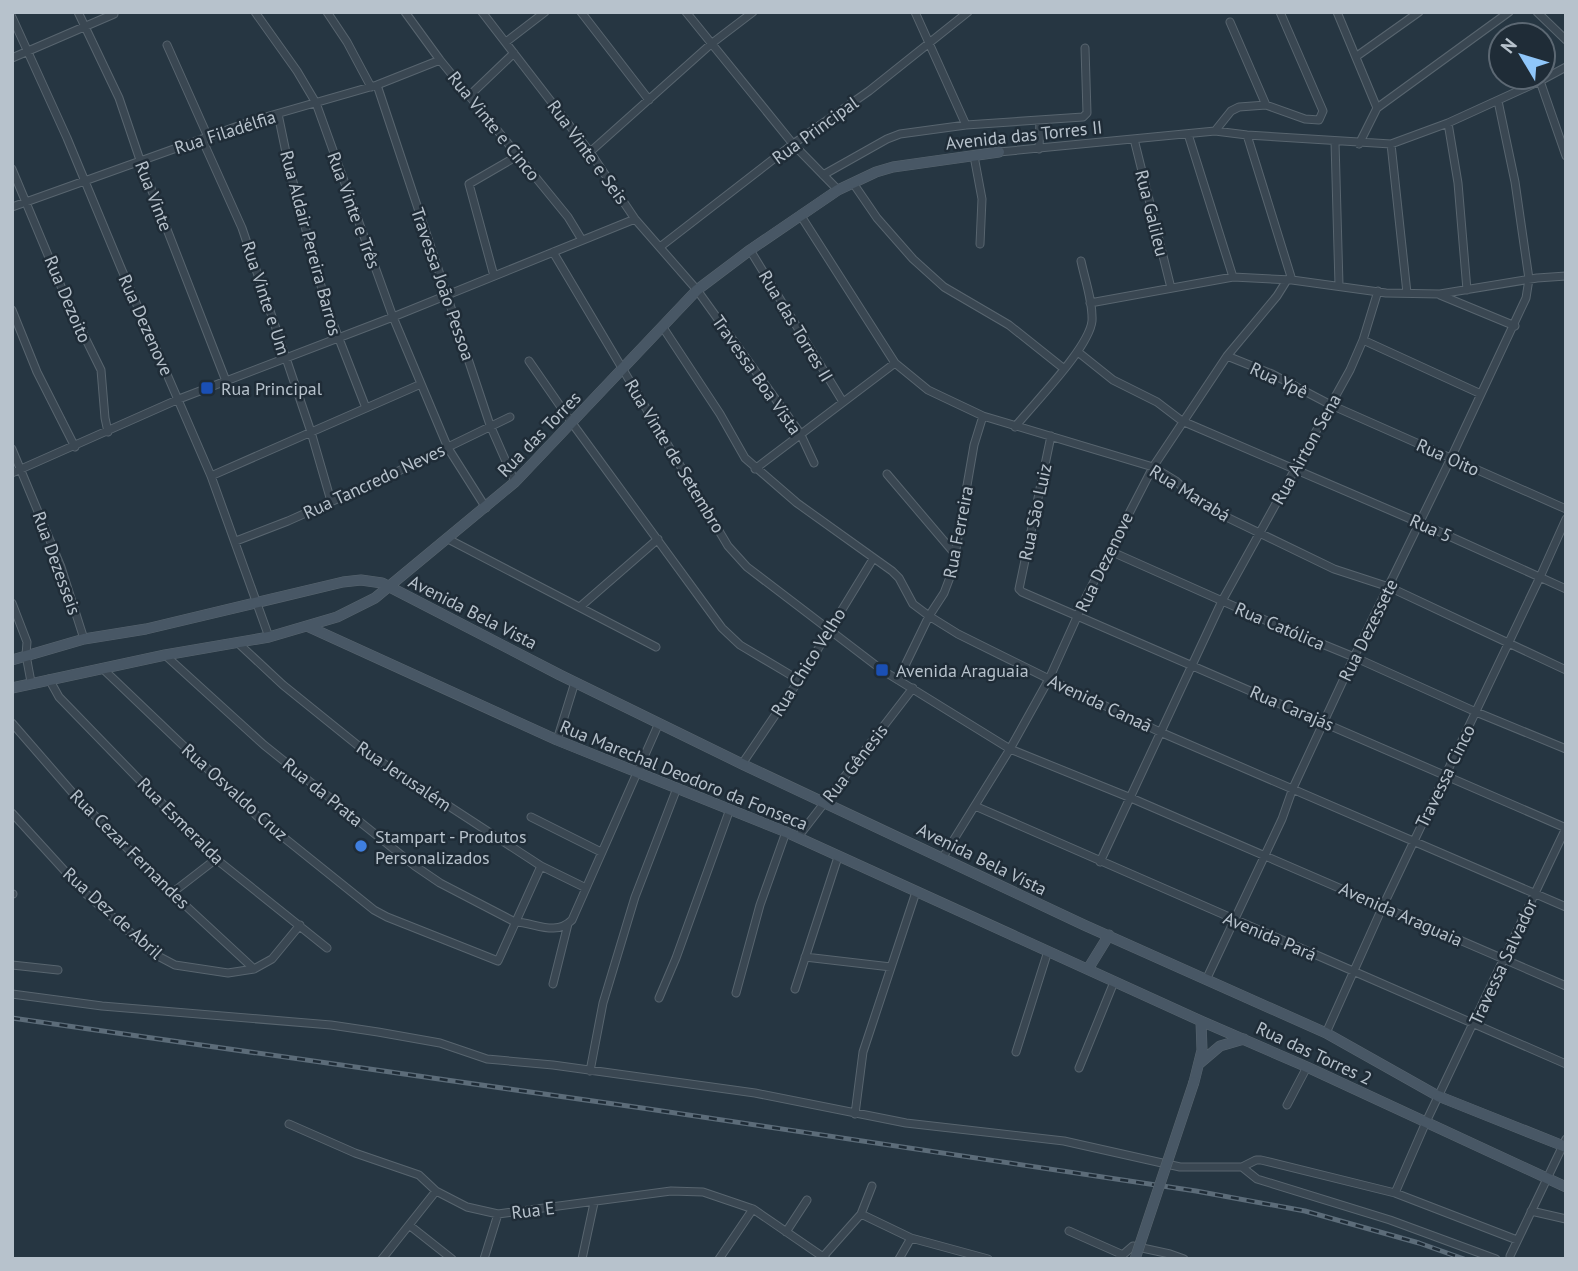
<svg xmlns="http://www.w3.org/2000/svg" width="1578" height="1271" viewBox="0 0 1578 1271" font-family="'PT Sans',sans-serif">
  <rect width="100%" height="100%" fill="#263642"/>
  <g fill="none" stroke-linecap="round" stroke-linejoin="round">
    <!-- street casing -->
    <g stroke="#58656f" stroke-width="9">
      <path id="street" d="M78,12L119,98L140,160L226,381
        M255,12L297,71L316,103L393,317L448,448L486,508
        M327,12L347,42L371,87
        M405,12L440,60L568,217L582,240
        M482,12L590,152L635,219L697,290L800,433L814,463
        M581,12L649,100
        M686,12L793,144L838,190
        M915,12L966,125
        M1337,12L1377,108
        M1537,12L1566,40
        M12,17L67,138L121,268L211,476L269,637
        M1230,22L1266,105
        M506,42L545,12
        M167,45L208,137
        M1357,56L1419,12
        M12,58L114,14
        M1566,67L1540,81L1566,156
        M377,85L490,425L515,482
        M469,96L514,53
        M278,114L289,167L327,308L366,408
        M1448,123L1458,183L1467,290
        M1215,131L1231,111L1239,107L1266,105L1305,119L1319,120L1323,111L1280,12
        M1188,134L1233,277
        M1247,135L1292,280
        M202,139L242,228L311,432L331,501
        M1134,139L1171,288
        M1335,142L1339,285
        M1359,144L1377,108L1509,12
        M1391,144L1407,293
        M1039,149L1040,120
        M590,152L711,44L753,12
        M999,152L1215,131L1247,135L1391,144L1448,123L1540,81
        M974,156L982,199L980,244
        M12,169L68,303L101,370L105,418L108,432
        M823,175L887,139L900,134L966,125L1083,117L1087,113L1085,48
        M853,183L877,218L913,259L944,287L1009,325L1063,368
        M12,207L252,121L377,85L440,60
        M801,216L895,363L928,390L983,416L1153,467L1176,481L1194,498L1216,512L1334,569L1389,587L1566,670
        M660,247L793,144L869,91L968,12
        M750,250L843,402
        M553,252L728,546L747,567L882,670L1010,749L1131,798L1566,986
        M494,276L469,184L519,155
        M1440,295L1515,326
        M1090,303L1233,277L1292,280L1386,293L1440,294L1537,278L1566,276
        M12,310L37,372L75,447
        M662,326L720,414L745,458L797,503L892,571L899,578L913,604L929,616L958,634L1049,679L1160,732L1566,907
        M1363,340L1481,394
        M1078,352L1113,380L1157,402L1182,421L1420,523L1566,589
        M1227,356L1272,374L1331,405L1566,509
        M529,361L572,423L722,628L740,645L799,680
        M1015,427C1034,403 1089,348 1092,321C1093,302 1085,280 1081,261
        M1051,436L1019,589L1022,592L1566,828L1426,1122L1395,1193
        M12,449L61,567L84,639
        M755,469L895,363
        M12,473L179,399L393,317L635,219
        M887,474L955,554
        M211,476L421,384
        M448,539L656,647
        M236,541L288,521L382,479L510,417
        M1110,551L1283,628L1354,657L1476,712L1566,749
        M12,603L27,642L26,655L31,682
        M581,606L658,539
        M238,643L283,685L366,752L541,866L586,888
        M165,655L264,745L415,866L440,883L515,922C534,922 555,937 572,920L659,723
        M102,668L257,816L374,910L387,917L498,961L541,866
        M49,679L59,697L216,859L327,948
        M898,680L929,616L944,593L952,572L974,445L983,416
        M12,723L78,799L172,893L254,969
        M557,740L575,682
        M742,764L799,680L873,559
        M975,806L1566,1064
        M12,813L84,892L156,955L175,965L228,973L254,969L272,959L300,925
        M531,817L601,852
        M798,837L913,688
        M943,857L1010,749L1049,679L1086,597L1153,467L1227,356L1277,296L1287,280
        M1100,862L1222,601L1350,370L1363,340L1378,291
        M172,893L216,859
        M12,894H13
        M805,957L891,967
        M12,965L58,970
        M1206,980L1282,819L1293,788L1354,657L1451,458L1526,298L1529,279L1515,182L1498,101
        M553,984L568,924
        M795,989L838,857
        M736,993L760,905L786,832
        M12,994L102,1006L331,1025L378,1032L440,1043L487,1059L553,1065L755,1093L906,1123L1064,1141L1180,1167H1242L1257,1179L1390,1220L1496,1259
        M659,998L676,958L730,809
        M1326,1033L1383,906L1540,577L1566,519
        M1016,1052L1048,951
        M1079,1068L1114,982
        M590,1071L603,1003L635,897L677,788
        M1287,1105L1307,1067
        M855,1114L863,1052L916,892
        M289,1124L355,1153L419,1175L436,1191L467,1207L498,1214L671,1191L703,1192L753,1209L826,1259
        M1242,1167L1256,1160H1261L1395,1193L1517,1240
        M1531,1211L1566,1219
        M861,1214L911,1238L988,1259
        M409,1225L452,1259
        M1069,1231L1121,1254
        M786,1232L807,1200
        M1510,1256L1566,1139
        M382,1259L436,1191
        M484,1259L498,1214
        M582,1259L594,1203
        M719,1259L753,1209
        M821,1259L861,1214L872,1186
        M899,1259L911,1238
        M1118,1259L1133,1246L1170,1254L1184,1259"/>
    </g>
    <!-- secondary casing -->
    <g stroke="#58656f" stroke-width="11">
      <path id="secondary" d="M309,627L557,740L786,832L1201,1021L1307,1067L1566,1187
        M12,660L84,639L146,629L343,582L361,580L382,583L560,675L742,764L1084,925L1326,1033L1438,1096L1566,1147
        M12,688L165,655L269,637L337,617L375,598L515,482L697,290L750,250L838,190L876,172L893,167L999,152
        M1088,969L1109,935
        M1200,1063L1220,1046L1244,1039
        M1194,1082L1202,1050L1201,1021"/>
    </g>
    <!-- street -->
    <use href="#street" stroke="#3a4752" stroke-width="7"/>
    <!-- secondary -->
    <use href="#secondary" stroke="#485765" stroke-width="10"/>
    <!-- rail casing -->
    <g stroke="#5c6c79" stroke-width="5">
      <path id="rail" d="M12,1018L642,1108L1196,1191L1305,1211L1419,1243L1464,1259"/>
    </g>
    <!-- rail -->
    <use href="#rail" stroke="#1f2c37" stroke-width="2.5" stroke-dasharray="8" stroke-linecap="butt"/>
    <!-- secondary-bridge casing -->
    <g stroke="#58656f" stroke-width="11" stroke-linecap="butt">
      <path id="secondary-bridge" d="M1135,1259L1194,1082"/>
    </g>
    <!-- secondary-bridge -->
    <use href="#secondary-bridge" stroke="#485765" stroke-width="10"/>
  </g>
  <!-- markers -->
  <g fill="#1a4fb4" stroke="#1f2c37" stroke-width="2.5">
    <rect x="200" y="381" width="14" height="14" rx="3.5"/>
    <rect x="875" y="663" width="14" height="14" rx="3.5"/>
  </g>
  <circle fill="#3f7fe0" stroke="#1f2c37" stroke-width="2.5" cx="361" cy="846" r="7"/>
  <g text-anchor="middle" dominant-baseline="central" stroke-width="5" stroke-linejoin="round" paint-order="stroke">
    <!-- street labels -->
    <g font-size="18" fill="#b7c2cc" stroke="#1f2c37">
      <text transform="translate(494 126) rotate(51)">Rua Vinte e Cinco</text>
      <text transform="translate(815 130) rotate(-36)">Rua Principal</text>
      <text transform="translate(225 132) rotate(-18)">Rua Filadélfia</text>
      <text transform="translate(1024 135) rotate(-6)">Avenida das Torres II</text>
      <text transform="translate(588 152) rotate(54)">Rua Vinte e Seis</text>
      <text transform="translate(154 196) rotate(69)">Rua Vinte</text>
      <text transform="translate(354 210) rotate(70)">Rua Vinte e Três</text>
      <text transform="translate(1152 213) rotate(76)">Rua Galileu</text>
      <text transform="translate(311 243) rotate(75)">Rua Aldair Pereira Barros</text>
      <text transform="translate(443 284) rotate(71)">Travessa João Pessoa</text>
      <text transform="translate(266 298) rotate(72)">Rua Vinte e Um</text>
      <text transform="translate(68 299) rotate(67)">Rua Dezoito</text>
      <text transform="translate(146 325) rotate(66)">Rua Dezenove</text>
      <text transform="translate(796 326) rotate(59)">Rua das Torres II</text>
      <text transform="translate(757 375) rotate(55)">Travessa Boa Vista</text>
      <text transform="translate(1279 380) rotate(25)">Rua Ypê</text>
      <text transform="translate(539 434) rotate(-46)">Rua das Torres</text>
      <text transform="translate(1306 449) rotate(-61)">Rua Airton Sena</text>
      <text transform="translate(675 456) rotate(59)">Rua Vinte de Setembro</text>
      <text transform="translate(1448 457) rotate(24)">Rua Oito</text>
      <text transform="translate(374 481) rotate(-25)">Rua Tancredo Neves</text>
      <text transform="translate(1190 493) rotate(32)">Rua Marabá</text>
      <text transform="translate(1035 512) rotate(-78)">Rua São Luiz</text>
      <text transform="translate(1431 528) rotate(24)">Rua 5</text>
      <text transform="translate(958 532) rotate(-79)">Rua Ferreira</text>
      <text transform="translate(1104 562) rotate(-64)">Rua Dezenove</text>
      <text transform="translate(57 563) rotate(70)">Rua Dezesseis</text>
      <text transform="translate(473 612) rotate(27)">Avenida Bela Vista</text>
      <text transform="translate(1280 626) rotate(23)">Rua Católica</text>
      <text transform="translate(1368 630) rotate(-64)">Rua Dezessete</text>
      <text transform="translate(808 662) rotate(-58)">Rua Chico Velho</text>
      <text transform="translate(1100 703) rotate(25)">Avenida Canaã</text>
      <text transform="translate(1292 708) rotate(23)">Rua Carajás</text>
      <text transform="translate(855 763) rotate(-52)">Rua Gênesis</text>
      <text transform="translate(684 775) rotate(22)">Rua Marechal Deodoro da Fonseca</text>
      <text transform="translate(404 776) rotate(34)">Rua Jerusalém</text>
      <text transform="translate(1445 776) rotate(-64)">Travessa Cinco</text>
      <text transform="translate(235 792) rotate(42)">Rua Osvaldo Cruz</text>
      <text transform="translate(323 792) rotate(39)">Rua da Prata</text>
      <text transform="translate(181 821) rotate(45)">Rua Esmeralda</text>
      <text transform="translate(130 849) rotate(45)">Rua Cezar Fernandes</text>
      <text transform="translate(982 859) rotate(26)">Avenida Bela Vista</text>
      <text transform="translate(113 913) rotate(42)">Rua Dez de Abril</text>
      <text transform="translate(1401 914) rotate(24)">Avenida Araguaia</text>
      <text transform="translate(1270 936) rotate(23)">Avenida Pará</text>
      <text transform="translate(1503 962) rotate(-65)">Travessa Salvador</text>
      <text transform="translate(1314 1053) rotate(25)">Rua das Torres 2</text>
      <text transform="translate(533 1210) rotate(-7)">Rua E</text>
    </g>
    <!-- poi labels -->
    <g font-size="18" fill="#b7c2cc" stroke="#1f2c37" text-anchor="start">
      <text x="221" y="388">Rua Principal</text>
      <text x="896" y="670">Avenida Araguaia</text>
      <text x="375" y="836">Stampart - Produtos<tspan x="375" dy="21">Personalizados</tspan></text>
    </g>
  </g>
  <!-- border -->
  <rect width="1578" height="1271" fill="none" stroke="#b7c2cc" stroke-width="28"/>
  <!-- north arrow -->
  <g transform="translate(1522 56) rotate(308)"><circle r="33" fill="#1f2c37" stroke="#5c6873" stroke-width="2"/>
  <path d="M0-5L12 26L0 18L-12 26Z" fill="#8fc6f9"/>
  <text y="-10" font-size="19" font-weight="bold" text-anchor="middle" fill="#b7c2cc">N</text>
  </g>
</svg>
